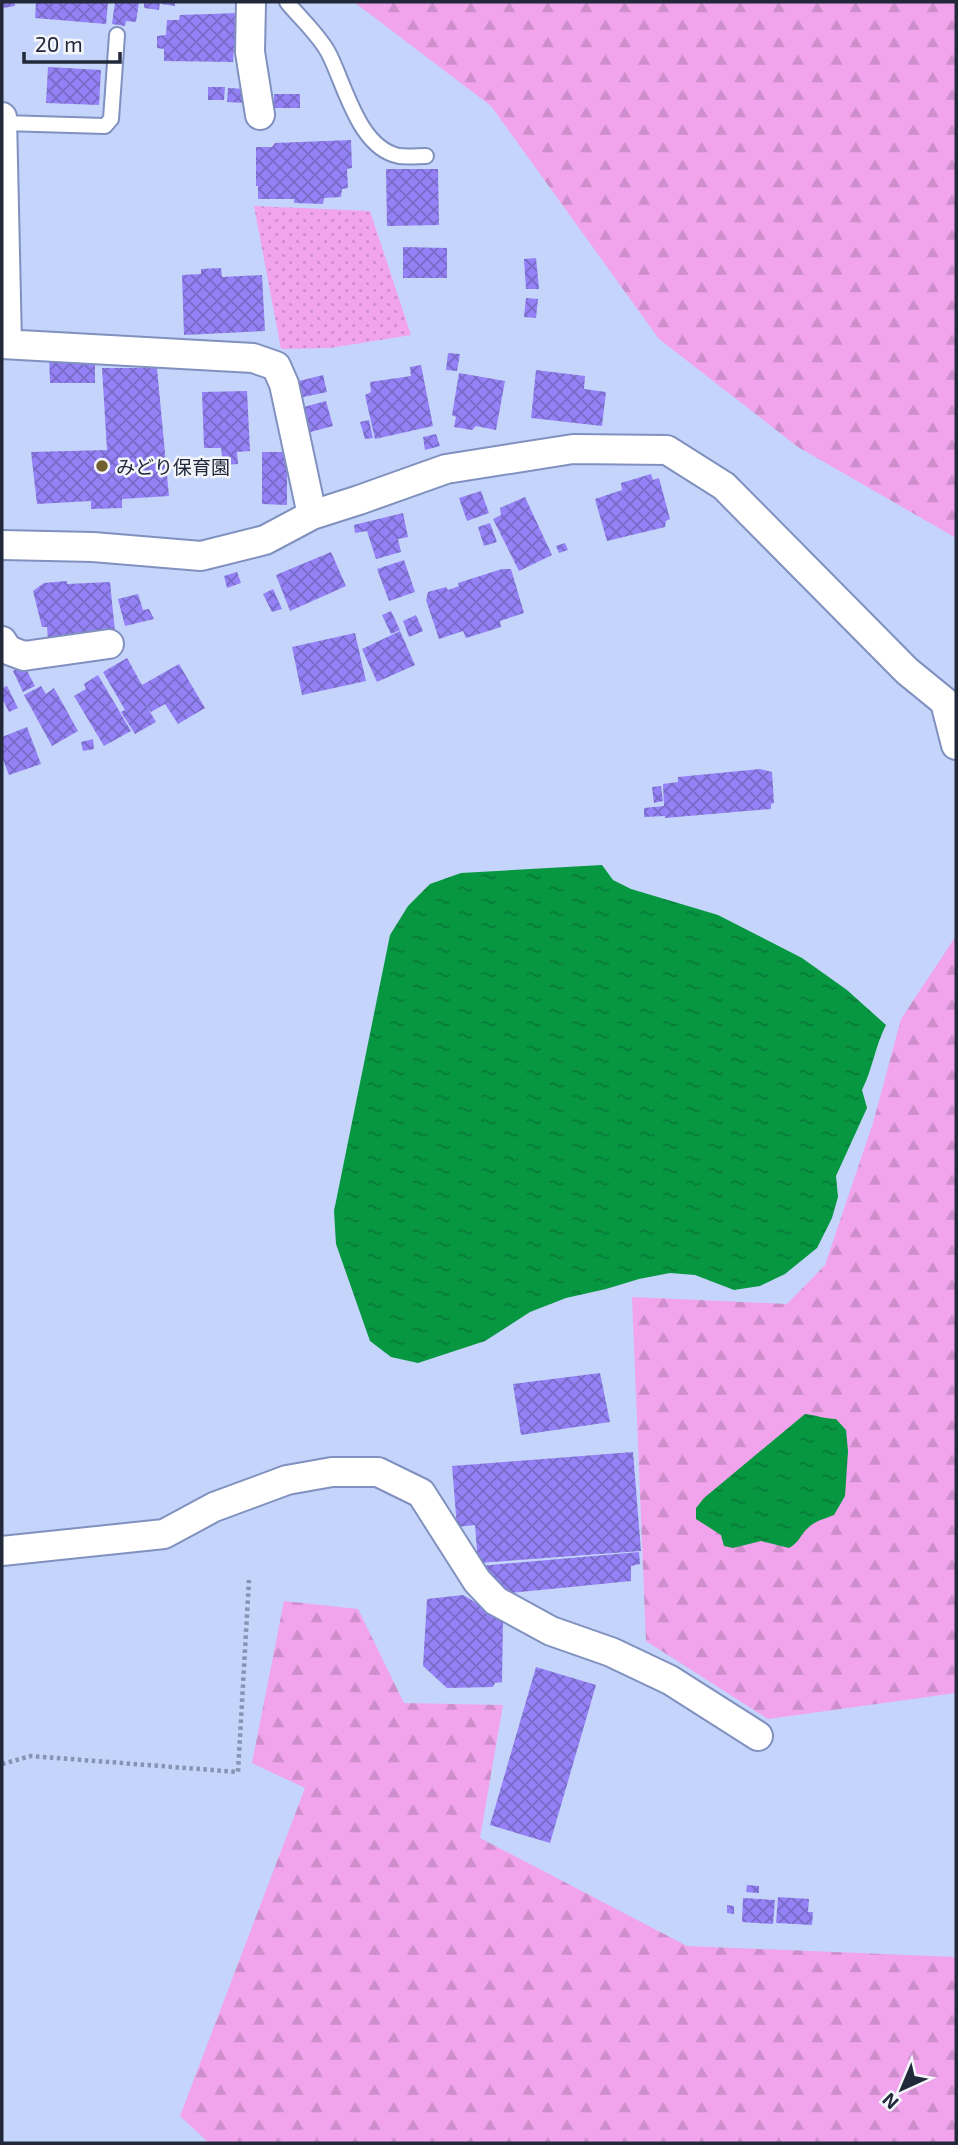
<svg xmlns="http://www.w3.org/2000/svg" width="958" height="2145" viewBox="0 0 958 2145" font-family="'Exo 2','Noto Sans JP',sans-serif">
  <defs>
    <pattern id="grass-dots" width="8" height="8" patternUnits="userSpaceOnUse" patternTransform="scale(1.75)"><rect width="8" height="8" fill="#f1a4ec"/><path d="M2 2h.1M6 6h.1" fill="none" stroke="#ce8dcb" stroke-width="1.8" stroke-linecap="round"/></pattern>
    <pattern id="forest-firs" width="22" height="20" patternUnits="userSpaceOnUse" patternTransform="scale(1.75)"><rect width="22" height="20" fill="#f1a4ec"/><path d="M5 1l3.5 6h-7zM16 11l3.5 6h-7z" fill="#ce8dcb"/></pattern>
    <pattern id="water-ripples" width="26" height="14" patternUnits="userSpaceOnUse" patternTransform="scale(1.75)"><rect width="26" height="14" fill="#069740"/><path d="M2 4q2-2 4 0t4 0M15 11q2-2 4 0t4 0" fill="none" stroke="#077b37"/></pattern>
    <pattern id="building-cross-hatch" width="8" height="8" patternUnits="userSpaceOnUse" patternTransform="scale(1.75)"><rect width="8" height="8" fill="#9481f5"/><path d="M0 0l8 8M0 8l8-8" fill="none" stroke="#786ac7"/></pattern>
  </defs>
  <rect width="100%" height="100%" fill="#c5d4fb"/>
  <!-- grass -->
  <path fill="url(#grass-dots)" d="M254,206L370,211L411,335L330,348L281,349Z"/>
  <!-- forest -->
  <path fill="url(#forest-firs)" d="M354,2H956V538L798,447L659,339L491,106Z
    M956,936V1693L768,1719L646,1641L632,1297L787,1304L825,1265L873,1123L901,1019Z
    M284,1601L358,1609L404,1703L503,1705L480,1838L687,1946L956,1957V2143H209L180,2116L305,1788L252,1763Z"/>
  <!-- water -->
  <path fill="url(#water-ripples)" d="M602,865L613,880L631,889L718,915L802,958L847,990L886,1025C875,1046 873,1068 862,1090L867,1108L836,1176L838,1197L832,1218L817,1248L785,1274L760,1286L734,1290L695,1275L670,1273L639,1279L606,1289L566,1298L530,1312L485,1341L418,1363L391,1357L370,1341L336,1244L334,1211L390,935L408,906L430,884L461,873Z
    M805,1414C816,1415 825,1419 836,1419L846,1430L848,1451L845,1496L834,1515C824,1519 815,1521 808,1528C799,1536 801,1541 789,1548L761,1541L733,1548L724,1546L721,1535L696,1519V1508L704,1498Z"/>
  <!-- building -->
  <path fill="url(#building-cross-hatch)" d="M2,2H14L15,6L3,8Z
    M36,2H108L106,24L35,18Z
    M115,2H139L136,22L126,21L125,26L112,24Z
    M144,2H160L159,10L144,8Z
    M161,2H175V6L161,4Z
    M238,13L239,45L234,46L233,62L164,61V49L157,48V36L166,35L167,20H179L180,15Z
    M48,67L101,70L99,105L46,103Z
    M208,87H225L224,100H208Z
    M228,88L245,89L244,103L227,102Z
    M274,94H300V108H274Z
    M351,140L352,168L347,169L348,188L342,189L341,197L324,198L323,204L294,203V199H258V186H256V147H272L275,143Z
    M386,169H438L439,225L387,226Z
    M403,247L447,248V278H403Z
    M536,258L539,289H526L524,259Z
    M221,268L222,277L262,275L265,331L184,335L182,275L201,274V269Z
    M526,298L538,299L536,318L524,317Z
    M448,353L460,354L457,371L446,370Z
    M95,354V383H50L49,355Z
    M421,365L433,426L375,439L365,395L371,392L370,382L411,376L410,367Z
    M102,368H157L169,496L122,499V508L91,509V501L37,504L31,452L107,450Z
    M536,370L585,376L584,389L606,392L602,426L531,418Z
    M459,373L505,381L496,430L476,426L472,430L454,427L456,417L452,415Z
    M323,375L327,392L299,398L295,382Z
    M247,391L250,451L237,452L238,464L223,465L221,448H204L202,392Z
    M326,401L333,426L307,433L300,408Z
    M369,420L373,438L365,439L360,422Z
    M436,434L440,446L425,450L423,437Z
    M262,452H287V505L262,504Z
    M651,474L653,480L659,478L670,519L666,521L665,527L607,541L595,499L622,490L621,483Z
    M481,491L489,513L467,521L459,498Z
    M525,497L552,555L519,571L493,519L501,515L500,508Z
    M403,513L408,537L398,539L401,552L376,559L367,531L355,533L354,525Z
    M490,523L497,542L484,546L478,527Z
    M565,543L568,550L559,553L556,546Z
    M331,552L346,586L290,611L276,575Z
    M404,560L415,592L389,601L377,569Z
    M502,569H511L524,613L500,621L501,627L466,638L463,631L439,639L426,600L428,592L446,587L448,590L459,586L458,583Z
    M237,572L241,583L227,588L224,576Z
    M67,581V584L110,582L115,632L48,639L47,627H42L33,591L44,583Z
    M273,589L282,609L272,612L263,594Z
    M138,594L143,610L149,609L154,619L125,626L118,599Z
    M391,611L400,630L391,634L382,615Z
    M416,615L423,631L409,637L403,621Z
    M400,631L415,665L377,682L362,649Z
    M355,633L366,681L302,695L292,647Z
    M127,658L142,685L179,664L205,708L178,724L165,704L151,712L145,703L156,722L135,734L121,712L125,710L103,672Z
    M24,665L35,686L23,692L13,671Z
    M98,675L131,731L104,746L74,696L86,689L84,684Z
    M7,686L18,708L9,712L2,698V688Z
    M41,686L46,694L54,688L78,731L52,746L24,695Z
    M27,727L41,764L9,775L2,757V737Z
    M93,739L94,749L83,751L81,742Z
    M760,769L772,772L774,803L771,804V809L665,818V816L644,817V808L664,806L663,784L678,782V777Z
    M661,786L663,801L654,803L652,787Z
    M600,1373L610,1422L521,1435L513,1384Z
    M633,1452L641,1551L478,1563L475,1525L457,1527L452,1466Z
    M639,1552L640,1564L631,1566V1581L510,1593L480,1566Z
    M463,1595L503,1619L502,1682L495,1683L493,1687L447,1688L423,1666L427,1599Z
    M536,1667L596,1685L550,1843L490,1825Z
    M747,1885L759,1886V1893L746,1892Z
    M778,1897L809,1899L808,1912H813L812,1925L776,1923Z
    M743,1898L775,1900L773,1924L742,1922Z
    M727,1905L734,1906V1914L727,1913Z"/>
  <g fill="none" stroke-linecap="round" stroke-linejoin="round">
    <!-- lane casing -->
    <g stroke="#8091bf" stroke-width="18">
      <path id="lane" d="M287,2C300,18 318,34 328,52C345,84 358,148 399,156C408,157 418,156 426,156
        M3,123L105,126L111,119L117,35"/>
    </g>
    <!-- street casing -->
    <g stroke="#8091bf" stroke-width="32">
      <path id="street" d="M251,2L250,52L260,115
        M2,117L7,344
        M2,344L253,358L276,366L284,384L312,515
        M2,545L93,547L201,556L265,540L312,515L359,500L446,469L573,449L667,450L724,486L907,671L945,702L956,745
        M2,641L8,650L24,656L109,644
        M2,1551L164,1534L214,1507L287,1480L332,1472H378L421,1493L477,1581L496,1601L551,1631L611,1652L670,1680L758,1736"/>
    </g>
    <!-- path -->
    <path stroke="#8793b2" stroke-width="4.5" stroke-dasharray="3.5 3.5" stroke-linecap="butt" d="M2,1764L31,1756L238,1772L249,1580"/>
    <!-- lane -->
    <use href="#lane" stroke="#fff" stroke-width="14"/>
    <!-- street -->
    <use href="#street" stroke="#fff" stroke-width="28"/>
  </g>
  <!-- markers -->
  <circle fill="#72602e" stroke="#f3f5fa" stroke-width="2.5" cx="102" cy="466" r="7"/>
  <g text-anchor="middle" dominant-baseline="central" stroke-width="5" stroke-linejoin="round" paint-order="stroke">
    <!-- poi labels -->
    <g font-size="19" fill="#21283a" stroke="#f3f5fa" text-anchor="start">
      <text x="116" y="466">みどり保育園</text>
    </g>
  </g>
  <!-- border -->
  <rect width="958" height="2145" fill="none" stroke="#21283a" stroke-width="7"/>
  <!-- north arrow -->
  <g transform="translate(902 2089) rotate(224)" stroke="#f3f5fa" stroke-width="5" paint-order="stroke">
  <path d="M0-5L12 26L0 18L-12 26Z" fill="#21283a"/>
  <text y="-10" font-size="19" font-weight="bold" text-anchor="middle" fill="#21283a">N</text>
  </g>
  <!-- scale -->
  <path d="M24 52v10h96v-10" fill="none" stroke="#21283a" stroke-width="3.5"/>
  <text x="35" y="52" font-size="21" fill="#21283a" stroke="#f3f5fa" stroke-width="5" paint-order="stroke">20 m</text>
</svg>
